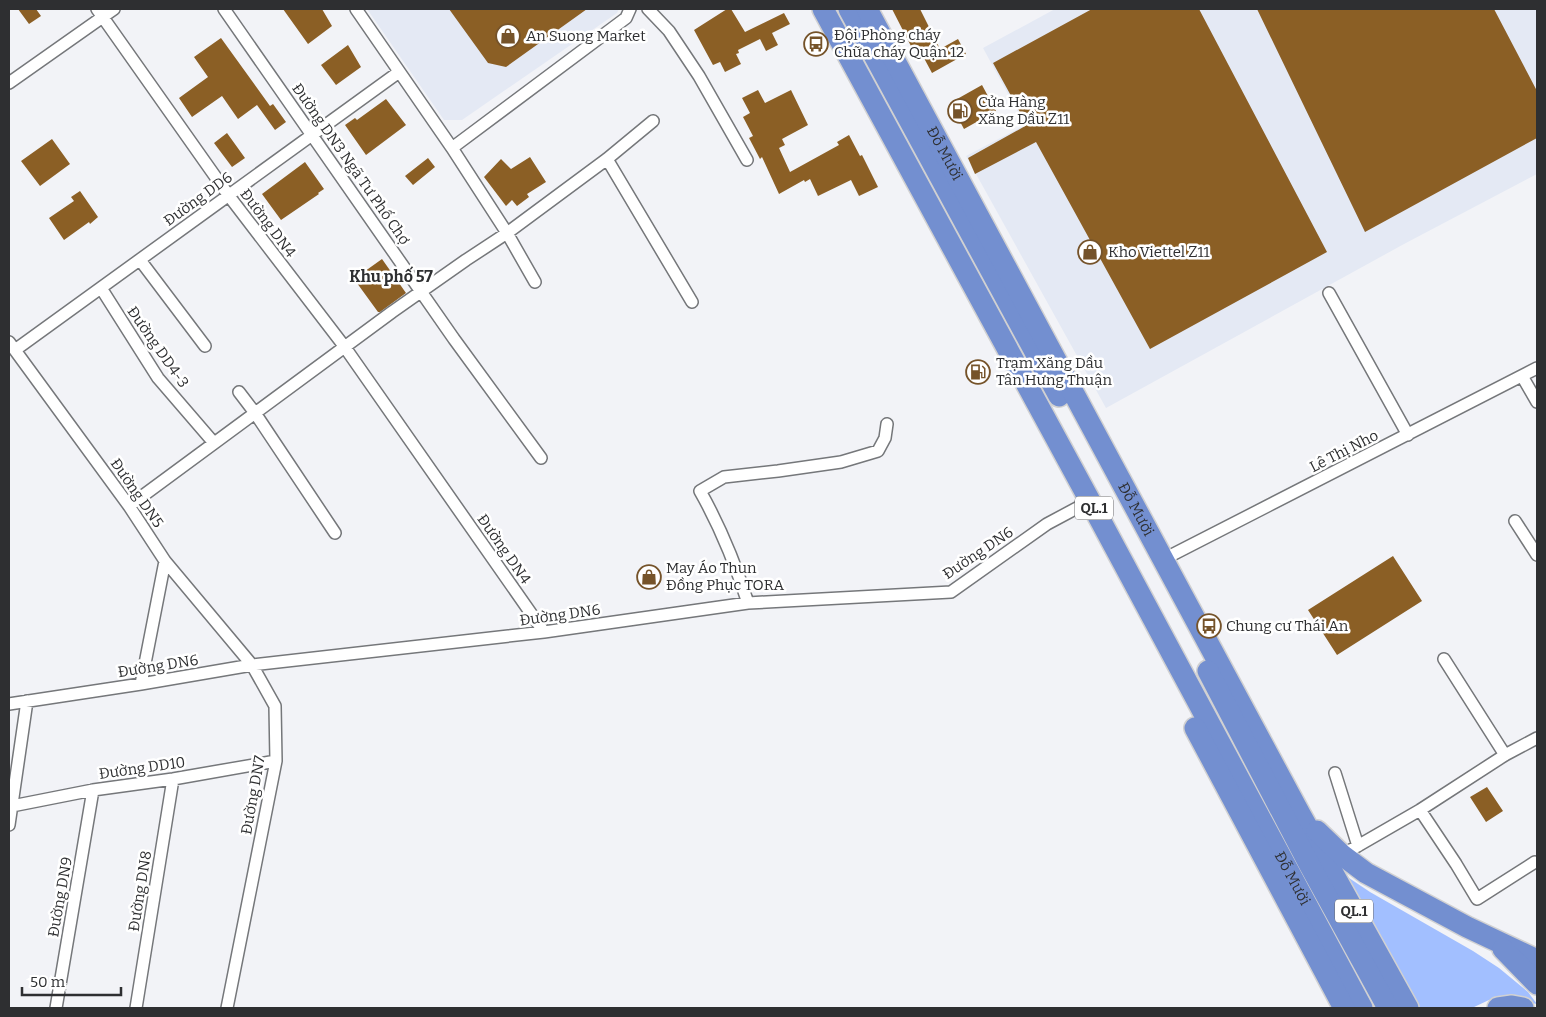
<svg xmlns="http://www.w3.org/2000/svg" width="1546" height="1017" viewBox="0 0 1546 1017" font-family="Bitter,serif">
  <rect width="100%" height="100%" fill="#f2f3f7"/>
  <!-- built -->
  <path fill="#e4e9f4" d="M367,9H619L617,13L462,120H444Z
    M1055,9H1537V174L1404,244L1106,408L966,156L1025,125L983,48Z"/>
  <!-- green -->
  <path fill="#a2bfff" d="M1340,872L1370,892L1473,951L1499,968L1528,992L1537,1004L1502,998L1489,1000L1472,1008H1414Z"/>
  <!-- building -->
  <path fill="#8b5f25" d="M18,9H36L41,16L29,24Z
    M283,9H322L332,26L308,44Z
    M449,9H587L506,67L488,63Z
    M727,9H731L745,32L784,13L790,24L772,33L778,45L766,51L760,39L738,50L739,53L736,54L741,64L725,72L720,62L713,65L694,30Z
    M892,9H920L940,49L958,39L966,54L932,73L918,47L913,50Z
    M1092,9H1199L1327,252L1150,349L1036,142L975,174L968,158L1027,125L993,63Z
    M1257,9H1494L1537,91V138L1365,232Z
    M221,38L270,106L273,104L286,122L275,130L257,105L238,119L222,96L192,117L179,98L208,77L194,57Z
    M348,45L361,67L336,85L321,65Z
    M982,85L996,111L964,129L950,103Z
    M758,90L765,103L791,90L808,125L782,139L785,145L779,148L790,172L839,145L837,142L849,135L860,156L862,155L878,187L859,196L851,180L818,196L810,179L805,182L804,180L779,194L762,157L760,159L749,138L753,136L743,117L750,113L742,98Z
    M386,99L406,125L366,155L345,125L355,118L357,120Z
    M227,133L245,158L232,167L214,143Z
    M52,139L70,164L40,186L21,161Z
    M530,157L546,182L527,194L529,197L517,206L512,200L506,206L484,177L501,159L511,169Z
    M428,158L435,167L413,185L405,176Z
    M305,162L324,189L318,193L319,194L281,220L262,194Z
    M80,191L98,217L90,224L89,222L64,240L49,218L74,201L71,197Z
    M382,259L406,293L380,312H378L354,279Z
    M1393,556L1422,601L1337,655L1308,610Z
    M1487,787L1503,811L1486,822L1470,797Z"/>
  <g fill="none" stroke-linecap="round" stroke-linejoin="round">
    <!-- street casing -->
    <g stroke="#75777a" stroke-width="14">
      <path id="street" d="M97,9L229,196L344,346L544,632
        M224,9L454,339L541,458
        M356,9L452,148L626,18L630,9
        M648,9L669,31L699,76L747,160
        M9,83L114,9
        M452,148L507,233L535,282
        M607,159L692,302
        M140,260L205,346
        M101,288L158,378L214,443
        M1329,293L1408,435
        M9,342L129,506L165,561L252,665L275,706L276,761L227,1008
        M15,350L399,72
        M1522,376L1537,402
        M239,392L255,413L335,533
        M129,506L392,312L466,260L507,233L607,159L653,121
        M1515,521L1537,555
        M1164,559L1537,368
        M748,603C735,563 721,528 700,491L724,477L778,471L841,462L878,451L885,438L887,424
        M1444,659L1505,755
        M141,684L165,561
        M9,704L141,684L252,665L544,632L748,603L951,592L1047,524L1090,501
        M1335,773L1358,846
        M12,806L93,790L173,779L276,761
        M1420,810L1456,864L1477,899L1535,862
        M9,825L27,701
        M1342,855L1420,810L1505,755L1537,738
        M56,1008L93,790
        M136,1008L173,779"/>
    </g>
    <!-- highway casing -->
    <g stroke="#d1d1d2" stroke-width="24">
      <g id="highway">
        <path id="s1" d="M823,9L1090,501L1362,1008"/>
        <path d="M849,9L1059,396"/>
        <path id="s2" d="M867,9L1300,814L1408,1008"/>
        <path d="M1208,671L1309,864L1388,1008"/>
        <path d="M1195,728L1344,1008"/>
        <path d="M1317,831L1342,855L1366,873L1467,927L1537,960"/>
        <path d="M1503,949L1537,984"/>
        <path d="M1498,1008L1512,1006L1523,1008"/>
      </g>
    </g>
    <!-- street -->
    <use href="#street" stroke="#fff" stroke-width="11"/>
    <!-- highway -->
    <use href="#highway" stroke="#738fd0" stroke-width="21"/>
  </g>
  <!-- icons -->
  <defs>
    <g id="shop-ring" transform="scale(1.25)"><circle r="9.5" fill="#fff" stroke="#75532a" stroke-width="1.5"/><path d="M-5-2.5h2.3a2.7 3.5 0 0 1 5.4 0H5L5.5 6h-11ZM-1.5-2.5h3a1.5 2.3 0 0 0-3 0Z" fill="#75532a"/></g>
    <g id="bus-ring" transform="scale(1.25)"><circle r="9.5" fill="#fff" stroke="#75532a" stroke-width="1.5"/><path d="M-5-6H5V4H4V6H2V4H-2V6H-4V4H-5ZM-3.5-4V0h7V-4ZM-3.5 1.2v1.5H-2V1.2ZM2 1.2v1.5H3.5V1.2Z" fill="#75532a"/></g>
    <g id="fuel-ring" transform="scale(1.25)"><circle r="9.5" fill="#fff" stroke="#75532a" stroke-width="1.5"/><path d="M-5.5-6h7V0h2V4h1.3V-2.5L3-4.5l.8-.8L6-3V5H2.5V1h-1V6h-7ZM-4.2-4.7v3.2H.2V-4.7Z" fill="#75532a"/></g>
  </defs>
  <g fill-rule="evenodd">
    <use href="#shop-ring" x="508" y="36"/>
    <use href="#bus-ring" x="816" y="44"/>
    <use href="#fuel-ring" x="960" y="111"/>
    <use href="#shop-ring" x="1090" y="252"/>
    <use href="#fuel-ring" x="978" y="372"/>
    <use href="#shop-ring" x="649" y="577"/>
    <use href="#bus-ring" x="1209" y="626"/>
  </g>
  <g text-anchor="middle" dominant-baseline="central" stroke-width="5" stroke-linejoin="round" paint-order="stroke">
    <!-- shield labels -->
    <g fill="#fff" stroke="#6d6d6f" stroke-width="1">
      <rect x="1075" y="496.5" width="38" height="23" rx="4"/>
      <rect x="1335" y="899.5" width="38" height="23" rx="4"/>
    </g>
    <g font-size="14" font-weight="bold" fill="#2e2f31">
      <text x="1094" y="508">QL.1</text>
      <text x="1354" y="911">QL.1</text>
    </g>
    <!-- poi labels -->
    <g font-size="15" fill="#2e2f31" stroke="#fff" text-anchor="start">
      <text x="834" y="35">Đội Phòng cháy<tspan x="834" dy="17">Chữa cháy Quận 12</tspan></text>
      <text x="526" y="36">An Suong Market</text>
      <text x="978" y="102">Cửa Hàng<tspan x="978" dy="17">Xăng Dầu Z11</tspan></text>
      <text x="1108" y="252">Kho Viettel Z11</text>
      <text x="996" y="363">Trạm Xăng Dầu<tspan x="996" dy="17">Tân Hưng Thuận</tspan></text>
      <text x="666" y="568">May Áo Thun<tspan x="666" dy="17">Đồng Phục TORA</tspan></text>
      <text x="1226" y="626">Chung cư Thái An</text>
    </g>
    <!-- street labels -->
    <g font-size="15" fill="#2e2f31" stroke="#fff">
      <text stroke="none"><textPath href="#s2" startOffset="164">Đỗ Mười</textPath></text>
      <text transform="translate(351 164) rotate(55)">Đường DN3 Ngã Tư Phố Chợ</text>
      <text transform="translate(198 199) rotate(-36)">Đường DD6</text>
      <text transform="translate(268 223) rotate(53)">Đường DN4</text>
      <text transform="translate(158 347) rotate(55)">Đường DD4-3</text>
      <text transform="translate(1344 451) rotate(-27)">Lê Thị Nho</text>
      <text transform="translate(137 493) rotate(55)">Đường DN5</text>
      <text stroke="none"><textPath href="#s2" startOffset="568">Đỗ Mười</textPath></text>
      <text transform="translate(504 549) rotate(55)">Đường DN4</text>
      <text transform="translate(978 553) rotate(-34)">Đường DN6</text>
      <text transform="translate(560 615) rotate(-8)">Đường DN6</text>
      <text transform="translate(158 666) rotate(-9)">Đường DN6</text>
      <text transform="translate(142 768) rotate(-8)">Đường DD10</text>
      <text transform="translate(253 795) rotate(-80)">Đường DN7</text>
      <text stroke="none"><textPath href="#s1" startOffset="988">Đỗ Mười</textPath></text>
      <text transform="translate(140 891) rotate(-81)">Đường DN8</text>
      <text transform="translate(60 897) rotate(-80)">Đường DN9</text>
    </g>
    <!-- neighbourhood labels -->
    <g font-size="16" font-weight="bold" fill="#2e2f31" stroke="#fff">
      <text x="391" y="276">Khu phố 57</text>
    </g>
  </g>
  <!-- border -->
  <rect width="1546" height="1017" fill="none" stroke="#2e2f31" stroke-width="20"/>
  <!-- scale -->
  <path d="M22 987v8h99v-8" fill="none" stroke="#2e2f31" stroke-width="2.5"/>
  <text x="30" y="987" font-size="15" fill="#2e2f31" stroke="#ffffff" stroke-width="4" paint-order="stroke">50 m</text>
</svg>
